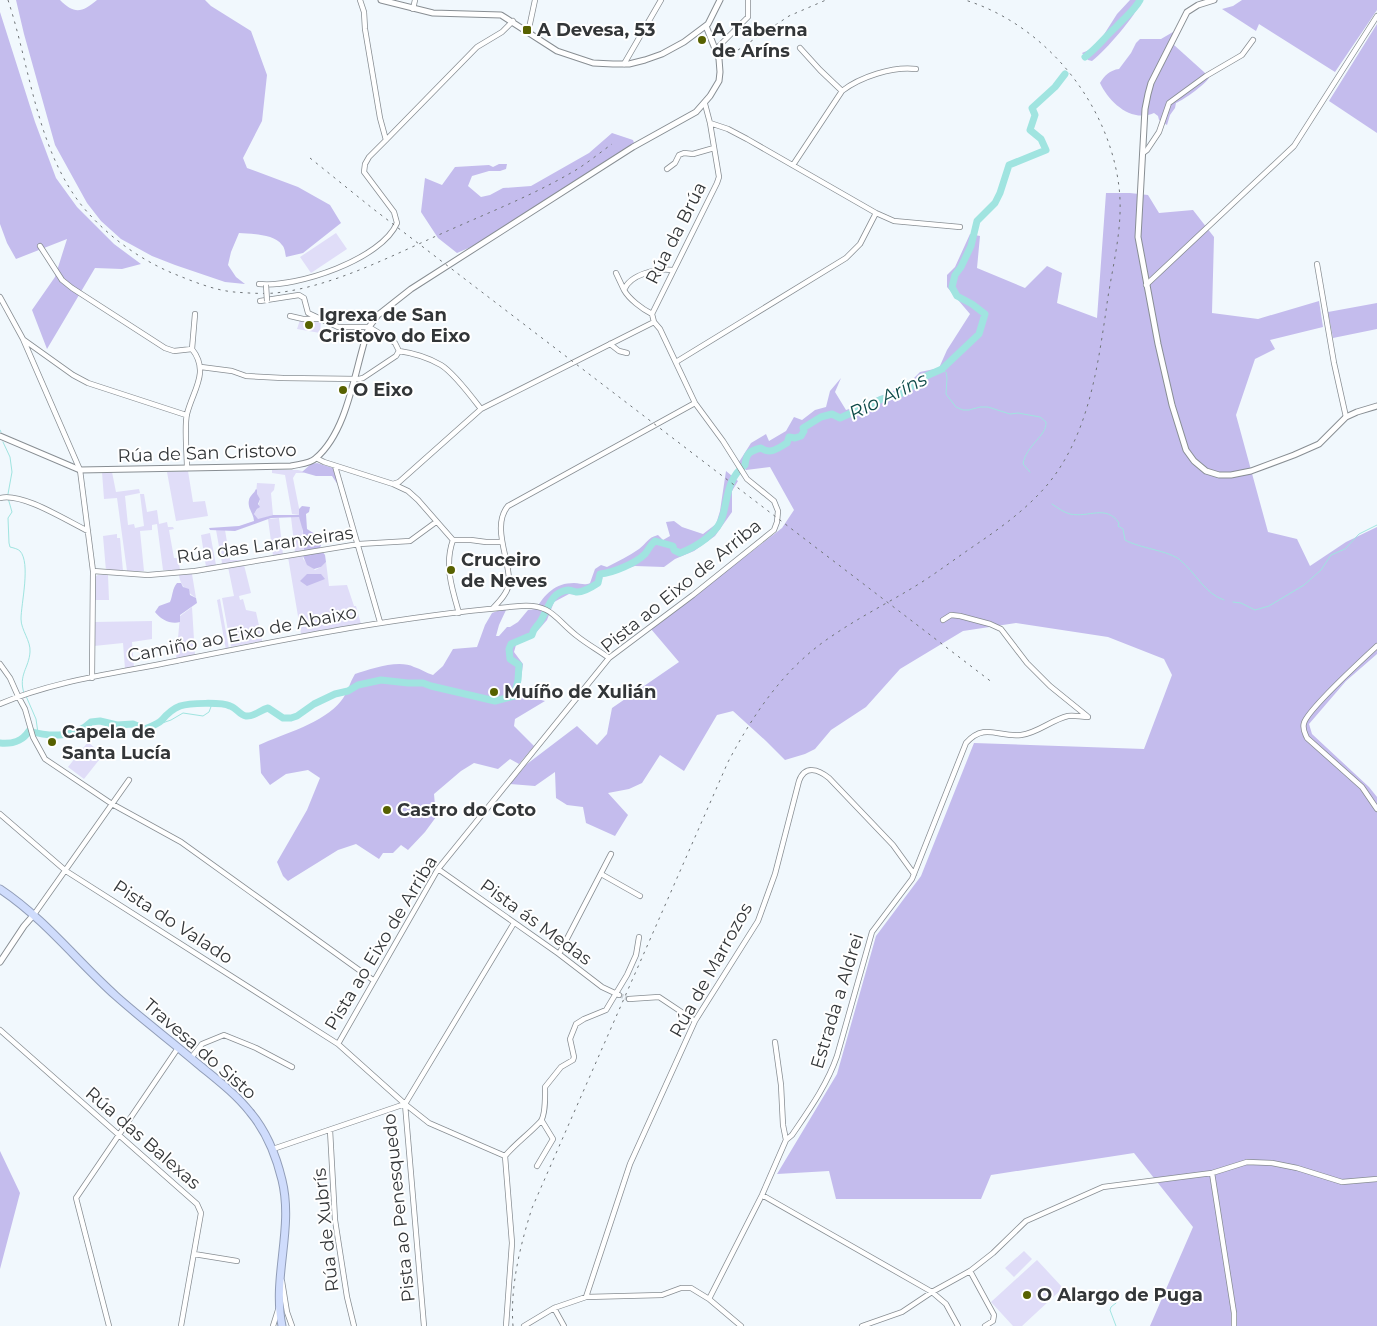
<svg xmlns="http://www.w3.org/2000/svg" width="1377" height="1326" viewBox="0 0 1377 1326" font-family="Montserrat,sans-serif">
  <rect width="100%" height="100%" fill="#f1f8fd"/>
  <!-- green -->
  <path fill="#e0ddf8" d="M336,233L347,249L311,273L300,257Z
    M300,320L321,321L320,333L297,329Z
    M272,470H298L302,471L304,473H296L293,478L299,508V515L292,514L285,475L272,473Z
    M188,471L193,502L205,501L208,516L176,521L167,472Z
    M102,472H112L116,492L139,489L140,493L125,496L128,525L134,524L135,528L144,526L140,494H144L147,512L157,510L159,524L167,522L168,527H173L174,529L169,530L174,558H178L180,570H163L157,524L152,525V530L140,531L144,571H127L117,498L104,499Z
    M257,483L275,484L274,490L271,493L273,515L258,520L254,514L258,508L260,499L256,494Z
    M291,517H299L302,521L304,550L295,552Z
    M279,518L283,555L273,556L268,519Z
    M216,530H225L230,560H240L243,562L220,565L222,563Z
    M210,533L216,565L206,567L201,535Z
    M117,534V538H120L123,571H106L103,536Z
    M299,555L303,556V559L315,570L321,567L326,562L329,586L347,585L354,606H356L361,624L301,634L288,557Z
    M244,565L251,593L239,596L240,600L243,599L246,610L256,612L262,639V641L231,647L222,598L234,596L228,567Z
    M192,574L196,598C188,592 180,586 179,575Z
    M98,575H108L109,600H94V577Z
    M220,599L229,649L226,650L217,600Z
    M192,607L195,656L176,660L180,616Z
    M152,621V639L132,642L134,668L125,669L123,643L94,646V622Z
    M88,742L103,755L84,779L68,767Z
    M1024,1251L1032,1259L1014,1277L1005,1268Z
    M1037,1260L1063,1288L1022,1326H1013L991,1302Z"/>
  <!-- forest -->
  <path fill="#c4bced" d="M16,0H60C74,14 82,13 97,0H205L211,6L251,31L267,75L262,121L243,158L247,168L298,187L330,205L341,223L303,253L286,257C285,253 285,248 282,245C274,234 252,234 239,233L231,252L228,265L236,277L245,284L225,282L175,265L152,256L121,239L101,221L87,203L55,145L24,34Z
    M1130,0H1142C1135,17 1106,50 1092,61L1088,60L1082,53L1096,47L1117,14Z
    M1242,0H1377V10L1335,72L1259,24L1256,31L1222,9L1233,6Z
    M0,12L35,122L56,178L77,207L114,244L141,264L122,269L95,268L47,349L32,310L55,277L67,239L16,259L7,243L0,224Z
    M1377,24V133L1329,101Z
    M1173,32L1176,37L1174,45L1204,72L1209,78C1203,86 1185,99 1176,103L1175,108L1170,115L1167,125L1159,120L1158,116L1154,113C1131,123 1109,102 1100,83C1104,76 1110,70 1119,69L1131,53L1136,43L1140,39H1161Z
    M612,133L633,140L634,143L491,235L471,247L457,253L438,238L421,212L425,178L442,185L455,167L489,165L493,167L499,164H507L506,169L500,171H489L472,176L468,186L481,197L490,195L503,188L531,186L589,153Z
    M1106,193H1130L1148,195L1159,213L1193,210L1214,237L1212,313L1258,319L1319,301L1323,327L1270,340L1275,349L1255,359L1236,415L1268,532L1297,539L1310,566L1346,542L1377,527V654L1346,681L1309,724L1312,734L1369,787L1377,797V1326H1150L1193,1227L1134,1153L991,1175L981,1199H836L829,1171L777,1174L837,1074L876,936L921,876L974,743L1144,749L1172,675L1164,659L1108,637L1016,623L963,631L900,669L866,707L831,730L815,749L805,754L785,760L766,741L733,711L717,715L684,771L660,755L642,783L629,789L608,793L628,815L615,836L586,823L583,807L567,805L556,798L555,772L535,786L510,784L527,764L577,726L597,745L607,734L612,708L679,662L651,629L782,528L794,510L770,467L746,470L739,462L751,443L766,434L769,441L786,431L794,417L802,420L815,410L826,407L830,391L841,378L835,392L846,410L865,404L878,397L906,386L920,372L939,368L947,350L970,314L947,287V275L955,267L970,234L980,236L977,268L1025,288L1047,266L1062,273L1057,303L1097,318Z
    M1377,303V329L1333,338L1328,312Z
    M317,463L333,468L338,485L332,476H316L302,472L311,464Z
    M726,471L738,481L732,491V512L715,536L694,551L675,559L664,567L635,566L603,576L600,585L579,595L569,594L554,602L547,620L533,636L516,645L514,652L523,664L519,694L545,701L515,719L514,726L534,746L519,764L510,759L498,769L474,763L461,771L434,794L436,817L425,832L408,850L401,845L393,853H383L379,859L356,844L338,850L288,881L283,876L277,862L307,810L320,778L308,770L286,774L270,785L261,773L259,745C283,734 324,723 341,701C347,694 350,682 355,674C370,669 399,659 414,667C421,669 426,673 433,675L443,666L453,649L477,647L485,625L492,613L503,609L506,610L499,625L496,636H499L507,627H510L518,622L528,610L536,609C545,594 555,583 574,583C581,583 584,586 590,583L595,569L601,565L607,567C618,561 629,556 639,549C647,543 647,538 658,535L663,540L670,536L666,522L674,521L682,527L703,534L716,524L720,511Z
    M256,489L257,490V494L260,499L258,504L260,507L257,509L254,514L258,519L273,515H299V509L302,506L310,507L309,512L306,514L307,529L315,534V537L323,538L320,548L304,550L303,531L299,517L271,518L235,531L210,530L209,528L239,526L254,521C254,514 247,508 249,500C250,495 254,494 256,489Z
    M322,551L325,555L326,562L321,567L314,569L307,565L303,556Z
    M307,574H321L325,579L307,586L300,581Z
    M177,583H181L183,587L189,589L190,595L196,598L197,603L180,615V622C171,625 160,619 155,612L159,606L170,602C173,595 172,589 177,583Z
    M0,1151L20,1193L0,1269Z"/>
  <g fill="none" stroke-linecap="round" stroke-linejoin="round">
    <!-- stream -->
    <path stroke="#a0e4e0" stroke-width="1" d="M942,369L945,372
      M946,372L947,378L946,394L956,407L963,410H969L980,407H988L1010,414L1018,413L1040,417L1046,422C1047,436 1026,445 1023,464L1030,472
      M0,430L1,432
      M3,442L10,457L12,472L8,494
      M8,498L12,512L8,518L9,543L10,547C14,548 18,549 20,551C31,563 21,604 21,619C21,630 31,641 30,652C29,668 18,675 24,693
      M1052,504C1058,508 1063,512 1070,514C1089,518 1106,504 1119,523L1118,526L1123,529L1125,540C1139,548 1170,551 1180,560C1196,573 1205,594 1224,600
      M1233,602L1241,603L1255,610L1269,606L1304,585L1321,570L1331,555L1345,549L1359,534L1377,525
      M26,696L36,719L38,733
      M145,729L171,720L183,713L203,716L209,712L212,704
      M1116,1326L1110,1310L1111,1307L1116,1303"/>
    <!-- river -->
    <path stroke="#a0e4e0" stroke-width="7" d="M1085,57C1097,48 1105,37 1116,27C1124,18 1134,11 1140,0
      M0,743C12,744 22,742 29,731C50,737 75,738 91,722L100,721L117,725L133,724L145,729C150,727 158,724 162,720C167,714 172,709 180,706C189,703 222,702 230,706C237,708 239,715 246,716C254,717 260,710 268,708L283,718H291L297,716L314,704L335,694L348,691L358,685L381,680L408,683H423L431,686L495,701L514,696L518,680L519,665L510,659L509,649L511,644L532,635C534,627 536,628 540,622C548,610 550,592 568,590C570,590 573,591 576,592C583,593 592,587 598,583L600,574C613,573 636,563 645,554C649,549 650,545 655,541L673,546L674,550L680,553C696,547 719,533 723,515C728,495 728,478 745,465C746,453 750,451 761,448C771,455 778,448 787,443L789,437L795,438L801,436L804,431L803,428L821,417L832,414L840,418L882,399L903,393L924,377L942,369L979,334L985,314L972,304L957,296L952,287L955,275L961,267L971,246L977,221L995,203L1000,193L1009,165L1046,150L1041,139L1030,130L1035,115L1032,108L1055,87L1065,74"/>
    <!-- minor-tunnel -->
    <path stroke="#cbd1d6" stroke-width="4.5" stroke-dasharray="4.5 2" stroke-linecap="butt" d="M619,995L629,999"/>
    <!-- minor casing -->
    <g stroke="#888e93" stroke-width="6">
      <path id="minor" d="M360,0L364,12L365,29L380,118L386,140
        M413,9L415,0
        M528,33L535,0
        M800,48L820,70L842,91
        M716,49L748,17V0
        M624,64L661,0
        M710,123L728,129L747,139L876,213L894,221L960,227
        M1143,153L1147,150L1159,132L1169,103L1206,76L1242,55L1253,40
        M793,165L842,91C860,77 893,66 916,69
        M667,169L675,163L679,155L684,153L693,154L714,148
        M40,246L62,280L72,288L165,348L174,351L192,349
        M1317,264L1334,363L1346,417
        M616,273L624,290
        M259,284C297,288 382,259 397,223L394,212L364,172L365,164L369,157L386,140L477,47L502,32L513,21
        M1146,285L1294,146L1377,16
        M0,297L23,339L80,470L93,571L92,678
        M260,301L299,295L304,298L308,313L338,327H369L384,336L387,337L395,343L399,351C413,353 429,358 441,365C454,373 471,396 481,409
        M652,314L717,183L719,177L710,123L705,104
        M652,314C642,309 629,299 624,290C630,274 658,268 672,270
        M290,316L303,319H318
        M24,340L73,375L88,383L186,415
        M610,344L619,351L627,353
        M676,362L846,258L860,244L876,213
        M201,367L232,371L246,376L283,378L359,379L363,378L396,356L399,351
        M316,458L324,462L393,484L399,482L481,409L654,322
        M335,466L380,622
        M187,468C187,454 184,427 187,414C193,390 210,372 192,349L195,314
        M393,484L408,491L418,500L453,540C444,565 452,589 459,613
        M0,498C22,492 67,521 88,531
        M453,540H471L486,542H502
        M93,571L148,575L195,571L359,544L410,541L436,522
        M493,608C499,602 509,592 509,582C510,560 491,526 508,506L695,403
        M943,620L951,615L960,616L990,624L1001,629L1027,663L1050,686L1087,716
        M1377,646C1364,658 1308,710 1304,723C1302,729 1305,733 1307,738L1362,787L1377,809
        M0,664L10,678L18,696L25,709L33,737L45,759L112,804L181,842L373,980
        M0,704C56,680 118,673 176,661C291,638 405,615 521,606C552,604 555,619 577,636C587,644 598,650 609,658
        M0,814L66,871L338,1044L405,1104L429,1123L505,1156L512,1243L506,1326
        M438,869L559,954L602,987L619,995
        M601,874L640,896
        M33,916L129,780
        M559,954L611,854
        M629,999L659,997L695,1021
        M0,1030L197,1204L201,1213L181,1326
        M775,1042L781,1085L783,1125L786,1140
        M338,1044L438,869L609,658L693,595L774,530L777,522L778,511L774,501L747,479L723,441L695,403L660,329L654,322L652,314
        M191,1058L202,1044L224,1035L256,1048L292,1067
        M405,1104L424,1326
        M405,1104L514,923
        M330,1130L335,1220L347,1297L354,1326
        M273,1149L405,1104
        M505,1156C516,1143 529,1134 540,1122C546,1116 545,1095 545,1087L561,1067L573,1060L574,1057L570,1039L576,1024L584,1019L606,1010L627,975L636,955L639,937
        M537,1166L553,1139L542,1121
        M1212,1173L1234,1313V1326
        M762,1195L932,1292L946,1304L958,1326
        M194,1254L237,1261
        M970,1271L994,1315L993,1321L985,1326
        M282,1281L287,1312L292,1326
        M586,1297L630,1164L695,1021L758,921L775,874L799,781C805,765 818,769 829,778L893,845L914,874
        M709,1299L762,1195L786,1140L792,1135C809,1110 827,1085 837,1056L872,932L912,879L966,743C985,722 999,738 1021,735C1038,733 1051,720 1068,716C1075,715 1081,717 1088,717
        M554,1308L564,1326
        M109,1326L76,1198L178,1048
        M273,1326L279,1307
        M524,1326L554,1308L586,1297L662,1295L681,1288H691L709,1299L741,1326
        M862,1326L902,1312L932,1292L970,1271L993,1253L1026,1221L1103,1187L1212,1173L1247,1162L1272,1163L1297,1168L1342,1182L1377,1179"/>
    </g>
    <!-- tertiary casing -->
    <g stroke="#888e93" stroke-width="7">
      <path id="tertiary" d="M381,0L433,13L501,15L557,51L593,63L613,64H629L645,60L662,54L684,42L708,24L720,0
        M1214,0L1198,5L1187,12L1151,83L1148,94L1145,109L1138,237L1158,344L1172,405L1186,450L1194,461L1206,471L1219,475H1231L1251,471L1294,455L1319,444L1346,417L1357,412L1377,406
        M0,436L80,470L291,466C299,464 310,464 316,458C349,430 355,366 369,327L378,315L411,289L633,147L696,112L710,96L719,81L720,72L719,59L706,26
        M0,962L24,926L31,918"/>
    </g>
    <!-- trunk casing -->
    <g stroke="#919db7" stroke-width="9">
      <path id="trunk" d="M0,889C45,919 77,961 116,996C143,1020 171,1041 198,1064C216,1079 235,1093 250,1112C267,1132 276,1155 282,1180C294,1229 272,1277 282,1326"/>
    </g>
    <!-- minor -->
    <use href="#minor" stroke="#fff" stroke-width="4.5"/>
    <!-- tertiary -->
    <use href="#tertiary" stroke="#fff" stroke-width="5"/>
    <!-- trunk -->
    <use href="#trunk" stroke="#cfdcfc" stroke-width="7"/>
    <!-- rail -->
    <path stroke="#707578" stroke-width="1" stroke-dasharray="2.5 5" stroke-linecap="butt" d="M8,0C30,67 36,144 79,202C103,233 137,258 172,273C192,281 213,290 234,292C247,293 262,294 275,293C332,287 391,256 443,233C485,214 529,197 569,174C584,166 598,154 612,144
      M738,50L789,16L826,0
      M310,158L372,208L993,683
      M513,1326C510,1287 520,1246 532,1208L728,762C754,713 785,667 832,636C861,616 892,601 922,582C939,571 955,559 971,548C999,529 1026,510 1048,484C1088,435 1097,371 1106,311C1111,270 1124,229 1119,187C1109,104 1046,25 965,0"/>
    <!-- minor-bridge casing -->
    <g stroke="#888e93" stroke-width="6" stroke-linecap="butt">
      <path id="minor-bridge" d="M266,285L267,301"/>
    </g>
    <!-- minor-bridge -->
    <use href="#minor-bridge" stroke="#fff" stroke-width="4.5"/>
  </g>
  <!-- markers -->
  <g fill="#576100" stroke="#fff" stroke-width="2">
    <rect x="522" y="25" width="10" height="10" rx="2.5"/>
    <circle cx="702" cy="40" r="5"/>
    <circle cx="309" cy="325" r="5"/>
    <circle cx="343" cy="390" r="5"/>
    <circle cx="451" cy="570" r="5"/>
    <circle cx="494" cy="692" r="5"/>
    <circle cx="52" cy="742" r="5"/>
    <circle cx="387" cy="810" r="5"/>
    <circle cx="1027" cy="1295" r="5"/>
  </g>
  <g text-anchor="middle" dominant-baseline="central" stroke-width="4" stroke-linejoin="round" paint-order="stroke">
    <!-- poi labels -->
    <g font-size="18" font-weight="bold" fill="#333638" stroke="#fff" text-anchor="start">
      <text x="537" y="30">A Devesa, 53</text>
      <text x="712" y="30">A Taberna<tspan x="712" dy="21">de Aríns</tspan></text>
      <text x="319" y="315">Igrexa de San<tspan x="319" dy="21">Cristovo do Eixo</tspan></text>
      <text x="353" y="390">O Eixo</text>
      <text x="461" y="560">Cruceiro<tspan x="461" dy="21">de Neves</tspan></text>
      <text x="504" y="692">Muíño de Xulián</text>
      <text x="62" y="732">Capela de<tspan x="62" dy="21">Santa Lucía</tspan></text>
      <text x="397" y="810">Castro do Coto</text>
      <text x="1037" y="1295">O Alargo de Puga</text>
    </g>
    <!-- street labels -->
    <g font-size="18" fill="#333638" stroke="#fff">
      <text transform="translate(676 233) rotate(-63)">Rúa da Brúa</text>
      <text transform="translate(207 453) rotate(-2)">Rúa de San Cristovo</text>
      <text transform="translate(265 545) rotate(-8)">Rúa das Laranxeiras</text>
      <text transform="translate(681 586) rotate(-39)">Pista ao Eixo de Arriba</text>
      <text transform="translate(242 634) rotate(-11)">Camiño ao Eixo de Abaixo</text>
      <text transform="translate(173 922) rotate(33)">Pista do Valado</text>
      <text transform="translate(536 922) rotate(36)">Pista ás Medas</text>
      <text transform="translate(381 943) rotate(-59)">Pista ao Eixo de Arriba</text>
      <text transform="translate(711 970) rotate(-61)">Rúa de Marrozos</text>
      <text transform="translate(837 1001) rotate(-73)">Estrada a Aldrei</text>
      <text transform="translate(200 1049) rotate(41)">Travesa do Sisto</text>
      <text transform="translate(143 1138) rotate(41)">Rúa das Balexas</text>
      <text transform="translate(399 1208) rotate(-96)">Pista ao Penesquedo</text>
      <text transform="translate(326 1230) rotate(-96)">Rúa de Xubrís</text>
    </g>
    <!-- water labels -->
    <g font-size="19" font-style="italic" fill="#0d4a48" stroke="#fff">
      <text transform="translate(888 396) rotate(-26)">Río Aríns</text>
    </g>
  </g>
</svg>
